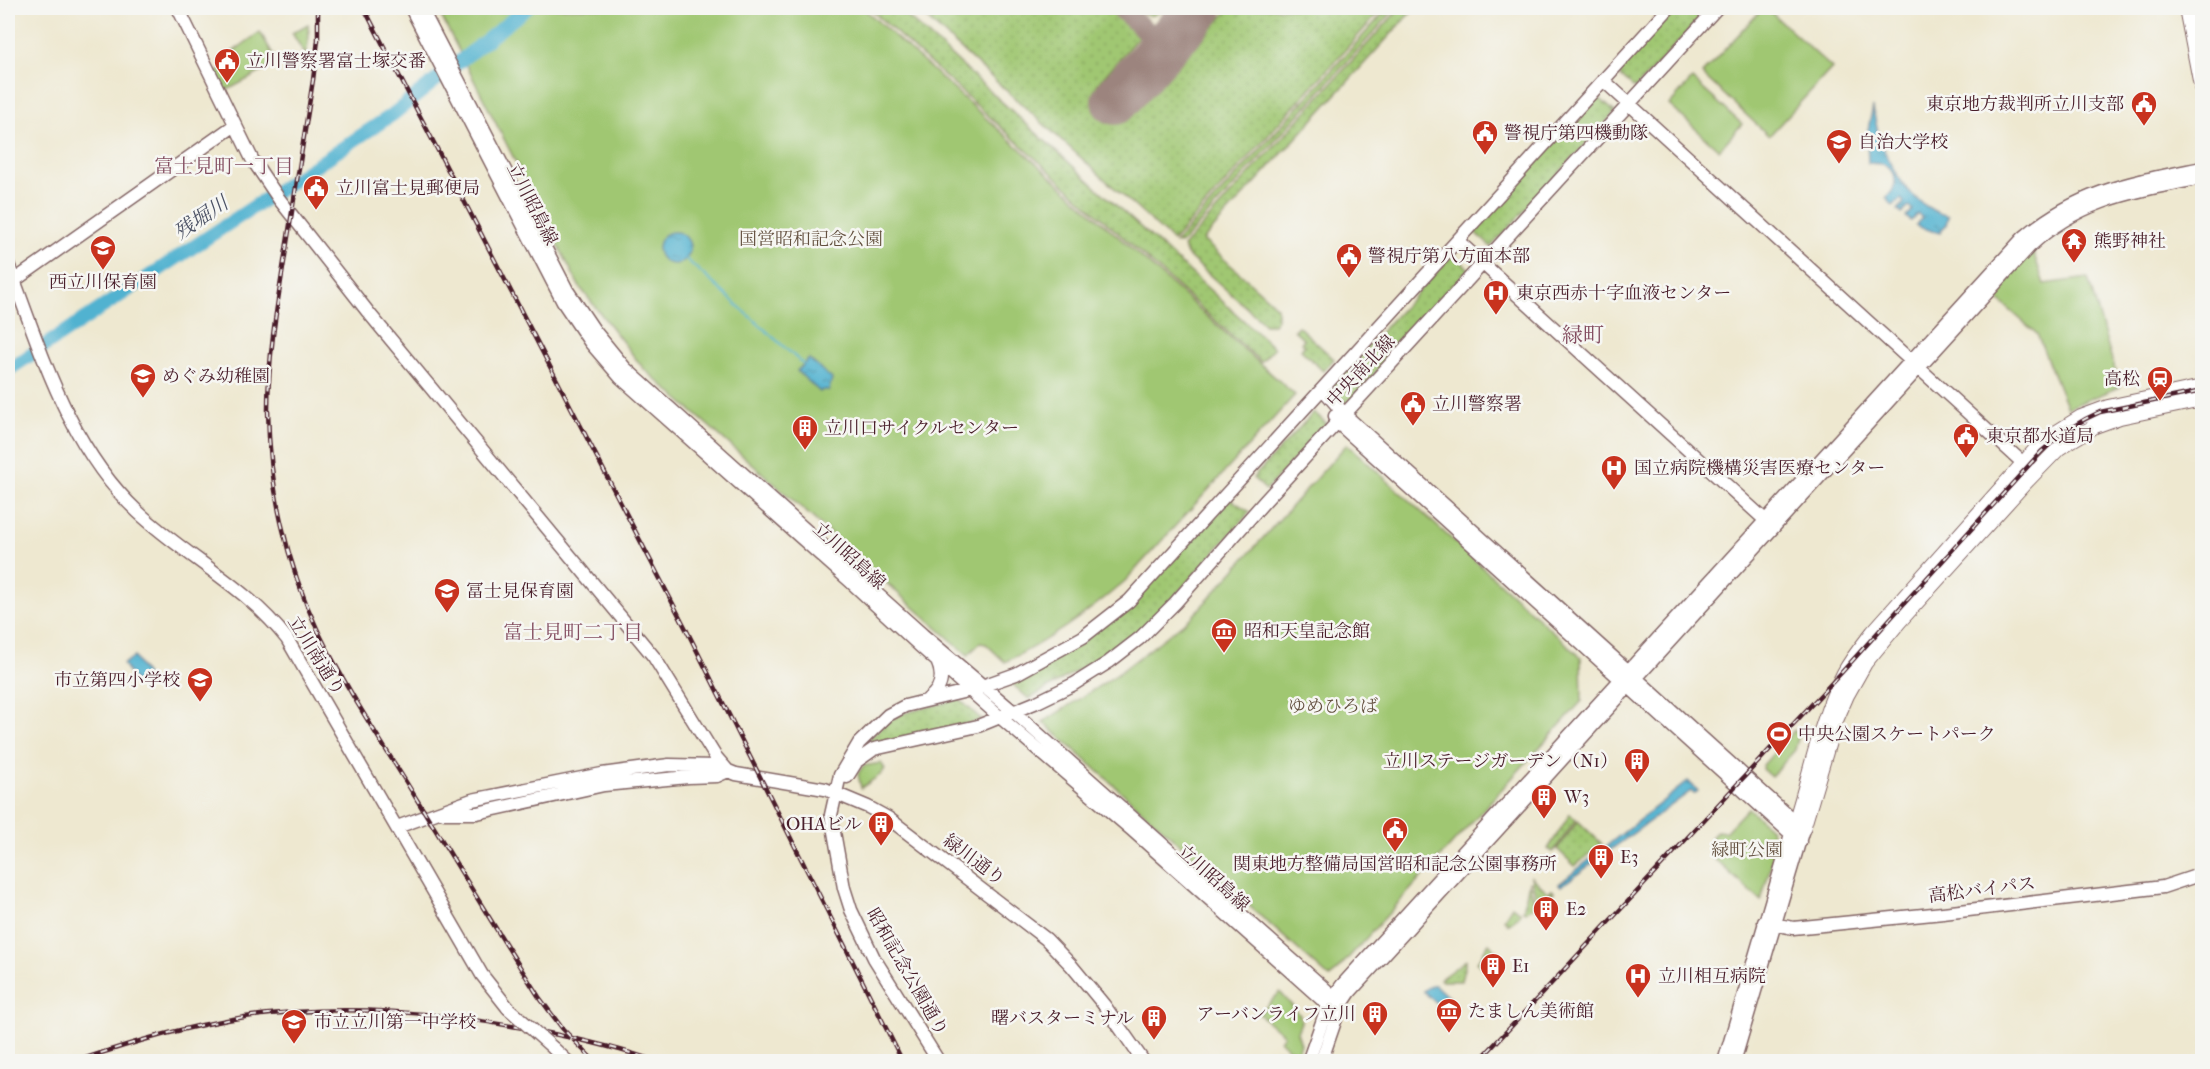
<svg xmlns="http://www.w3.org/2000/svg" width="2210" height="1069" viewBox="0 0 2210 1069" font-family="'IM FELL French Canon','Noto Serif JP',serif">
  <defs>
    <pattern id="grass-dots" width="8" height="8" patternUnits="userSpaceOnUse" patternTransform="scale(1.5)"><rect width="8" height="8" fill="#a0c772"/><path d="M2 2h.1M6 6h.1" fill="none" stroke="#8baa63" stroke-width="1.8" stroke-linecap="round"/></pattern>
    <pattern id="water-ripples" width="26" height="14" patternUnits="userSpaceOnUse" patternTransform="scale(1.5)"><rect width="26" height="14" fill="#51b2d0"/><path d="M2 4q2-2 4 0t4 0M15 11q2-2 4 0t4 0" fill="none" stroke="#4590a9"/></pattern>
  </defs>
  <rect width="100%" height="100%" fill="#f6f6f2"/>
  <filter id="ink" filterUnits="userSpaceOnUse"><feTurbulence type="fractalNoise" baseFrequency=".0167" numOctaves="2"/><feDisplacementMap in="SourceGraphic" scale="12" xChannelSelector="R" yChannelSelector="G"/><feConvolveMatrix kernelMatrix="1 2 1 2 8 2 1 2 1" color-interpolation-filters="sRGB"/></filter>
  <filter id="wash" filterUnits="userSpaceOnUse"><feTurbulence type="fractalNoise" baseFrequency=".008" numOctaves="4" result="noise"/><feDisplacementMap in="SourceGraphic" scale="24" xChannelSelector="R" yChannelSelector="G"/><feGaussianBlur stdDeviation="1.35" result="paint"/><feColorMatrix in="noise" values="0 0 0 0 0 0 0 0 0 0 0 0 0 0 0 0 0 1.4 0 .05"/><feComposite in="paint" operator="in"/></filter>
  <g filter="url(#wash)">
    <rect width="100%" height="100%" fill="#eee8d0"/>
    <!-- grass -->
    <path fill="url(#grass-dots)" stroke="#75734e" stroke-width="1.5" d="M875,8H898L1274,348L1261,362L872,11Z
      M915,8H1060L1065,13L1107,10L1111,12L1139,36L1097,85L1131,116L1230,8H1383L1173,241Z
      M1136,8H1164C1154,19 1146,17 1136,8Z
      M1388,8H1396L1183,242L1180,244L1175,243Z
      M1400,8H1415L1203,240L1277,307V319L1273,324H1265L1188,256L1183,247Z
      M1674,8H1709L1635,89L1616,72Z
      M1598,97L1615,112L1491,247L1472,230Z
      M1453,254L1469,269L1347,404L1329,388Z
      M1298,326L1334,359L1323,371L1301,350L1304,346L1301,343L1304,339L1294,330Z
      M1314,412L1327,424L1266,490L1253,478Z
      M1229,498L1250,512L1164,608L1126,642L1029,699L1010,682L1081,644Z
      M959,699L982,720L855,754L884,724L901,714Z
      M1570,814L1576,820L1553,852L1548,849Z
      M1578,821L1602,844L1575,866L1557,849Z
      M1531,877L1548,892L1552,890L1554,892L1537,904Z
      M1529,882L1535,905L1525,912L1523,911Z
      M1512,906L1520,912L1519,916L1508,924L1504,919Z
      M1489,943L1498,952L1483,968L1477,962Z
      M1466,960L1461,981H1442L1440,979Z"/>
    <!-- green -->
    <path fill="#a0c772" stroke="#75734e" stroke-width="1.5" d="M437,8H863L1295,395L1125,581C1088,613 1050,640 1005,662L986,644L980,643L968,655L643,368L579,286Z
      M1763,8H1766L1832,68L1769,136L1702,74Z
      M308,24L309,36L306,56L292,33Z
      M260,32L278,63L224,92L215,73L235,62L231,53Z
      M1692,79L1742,124L1719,150L1669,105Z
      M2033,251L2044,284L2088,278L2120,387L2067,408L2037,334L1993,295Z
      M1347,444L1581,657L1582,701L1330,978L1043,722L1115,676L1193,616Z
      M1794,730L1799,735L1795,750L1771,777L1762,769L1763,765Z
      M881,763L885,769L880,775L861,788L858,774L863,766Z
      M1748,808L1770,828L1776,847L1761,901L1711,856L1719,847L1711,838L1717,831L1725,832Z
      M1280,992L1300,1015L1301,1022L1297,1032L1301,1044L1297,1053L1288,1048L1280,1040L1284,1035L1259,1014Z"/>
    <!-- water -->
    <path fill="url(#water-ripples)" stroke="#4e687e" stroke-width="1.5" d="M1873,107C1879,150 1903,204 1948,216L1946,225L1940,233L1918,227L1916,225L1922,218L1918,214L1911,221L1906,217L1913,210L1909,206L1902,214L1898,210L1904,202L1901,199L1893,206L1886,198C1899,187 1898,172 1883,164L1868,163L1867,134Z
      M658 248a16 16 0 1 1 32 0a16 16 0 1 1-32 0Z
      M809,359L832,379L829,390H822L820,392L797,371Z
      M134,657L149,680L138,687L123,664Z
      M1688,781L1698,791L1694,794L1691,791L1561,886L1559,884Z
      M1431,985H1435L1450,999L1443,1009L1423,991Z"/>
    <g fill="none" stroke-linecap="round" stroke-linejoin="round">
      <!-- stream -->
      <path stroke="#51b2d0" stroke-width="2" d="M686,259L803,364"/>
      <!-- river -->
      <path stroke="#51b2d0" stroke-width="14" d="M8,370L392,115L527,8"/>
      <!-- taxiway -->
      <path stroke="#9c847e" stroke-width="20" d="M1120,8L1164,47"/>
      <!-- runway -->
      <path stroke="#9c847e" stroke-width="48" d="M1115,101L1199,8"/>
    </g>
  </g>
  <g filter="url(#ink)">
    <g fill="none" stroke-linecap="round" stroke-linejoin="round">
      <!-- secondary casing -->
      <g stroke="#836565" stroke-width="15">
        <path id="secondary" d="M178,8L252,159L279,199L368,312L654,657L715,756L728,771
          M411,8L563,302L590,342L621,378L851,582L920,646L1001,718L1132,830L1328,1005
          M421,8L567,290L594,330L625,368L923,635L1015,713L1333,996L1340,1007
          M1603,80L2034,473
          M1458,241L1765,520
          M8,264C41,350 68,447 138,512C186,557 246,586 287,639L482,975L508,1008
          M8,285L235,125
          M1323,389L1345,415L1803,829L1734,1062
          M1335,416L1338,423L1800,842
          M928,699C942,689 944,676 937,661
          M847,777L857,761L874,749L978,726L1037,702L1074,684L1109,662L1140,638L1175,603L1265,501L1717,8
          M444,813H477L604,785L688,777L717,776L728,771
          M397,827L472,800L602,774L669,765L716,766L736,774L825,789L868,807L888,818L1046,939L1071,965L1104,1005L1144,1062
          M1764,922L1793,928L1943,913L2163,887L2202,874
          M553,1048L568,1062
          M939,1062L874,958L851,910L844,888L831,815L840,775L859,743L888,715L905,706L971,690L1016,674L1083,637L1129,601L1669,8
          M1308,1062L1328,1005L1342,985L2023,238C2079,190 2133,182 2202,168
          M1321,1062L1340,1007L1350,992L2029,247C2079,199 2137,191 2202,178
          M1724,1062L1793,827"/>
      </g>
      <!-- primary casing -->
      <g stroke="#836565" stroke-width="16">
        <path id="primary" d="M2186,8L2202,91
          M2200,8L2202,21
          M1795,822C1811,773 1820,719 1844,673C1852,658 1863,645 1873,632L2036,449L2057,432L2081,417L2108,407L2202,387
          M1803,829L1834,725L1847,695L1865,663L1899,622L2024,484L2059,448L2095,426L2120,417L2202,400"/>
      </g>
      <!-- secondary -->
      <use href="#secondary" stroke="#fff" stroke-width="12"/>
      <!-- primary -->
      <use href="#primary" stroke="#fff" stroke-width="14"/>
      <!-- rail casing -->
      <g stroke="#4a1f2b" stroke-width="4.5">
        <path id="rail" d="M318,8V40L313,80C303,140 294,201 284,262C276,311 268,360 268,410C269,485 286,563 318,631C347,691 385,747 419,803C459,868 498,933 539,997L562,1028L595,1062
          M364,8L686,629L903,1062
          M74,1062C130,1043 186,1026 245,1017C344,1003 441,1012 539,1031C579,1039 619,1048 658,1062
          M1478,1062L1842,672L2041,452C2059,435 2076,422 2100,412L2202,391"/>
      </g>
      <!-- rail -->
      <use href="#rail" stroke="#f6f6f2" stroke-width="2" stroke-dasharray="7" stroke-linecap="butt"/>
      <!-- secondary-bridge casing -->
      <g stroke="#836565" stroke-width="15" stroke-linecap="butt">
        <path id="secondary-bridge" d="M508,1008L553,1048"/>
      </g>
      <!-- secondary-bridge -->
      <use href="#secondary-bridge" stroke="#fff" stroke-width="12"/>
    </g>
  </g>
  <!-- icons -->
  <defs>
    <g id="civic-pin" transform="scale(1.35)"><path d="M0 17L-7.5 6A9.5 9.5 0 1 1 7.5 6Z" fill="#c8321e" stroke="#f6f6f2"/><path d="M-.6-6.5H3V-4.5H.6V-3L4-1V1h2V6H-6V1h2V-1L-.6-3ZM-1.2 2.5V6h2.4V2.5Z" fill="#fff"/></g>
    <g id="university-pin" transform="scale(1.35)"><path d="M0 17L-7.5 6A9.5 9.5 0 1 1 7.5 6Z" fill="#c8321e" stroke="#f6f6f2"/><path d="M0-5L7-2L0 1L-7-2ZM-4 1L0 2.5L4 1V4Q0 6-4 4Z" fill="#fff"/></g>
    <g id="temple-pin" transform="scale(1.35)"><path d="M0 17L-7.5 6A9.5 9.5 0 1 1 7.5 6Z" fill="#c8321e" stroke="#f6f6f2"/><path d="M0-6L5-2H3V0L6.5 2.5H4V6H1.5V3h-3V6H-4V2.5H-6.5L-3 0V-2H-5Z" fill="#fff"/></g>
    <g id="school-pin" transform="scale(1.35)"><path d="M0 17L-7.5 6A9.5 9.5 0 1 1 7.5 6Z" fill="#c8321e" stroke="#f6f6f2"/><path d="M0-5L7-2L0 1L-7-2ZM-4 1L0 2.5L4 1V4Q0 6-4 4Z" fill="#fff"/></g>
    <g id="hospital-pin" transform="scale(1.35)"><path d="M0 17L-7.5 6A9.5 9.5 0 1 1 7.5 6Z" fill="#c8321e" stroke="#f6f6f2"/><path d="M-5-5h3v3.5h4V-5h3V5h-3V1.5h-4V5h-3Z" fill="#fff"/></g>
    <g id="station-pin" transform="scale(1.35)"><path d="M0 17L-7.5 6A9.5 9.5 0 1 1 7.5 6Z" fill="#c8321e" stroke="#f6f6f2"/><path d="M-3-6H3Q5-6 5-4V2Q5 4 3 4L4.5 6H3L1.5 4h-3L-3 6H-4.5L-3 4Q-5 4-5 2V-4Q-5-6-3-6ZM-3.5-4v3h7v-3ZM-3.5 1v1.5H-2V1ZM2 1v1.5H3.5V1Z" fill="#fff"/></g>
    <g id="building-pin" transform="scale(1.35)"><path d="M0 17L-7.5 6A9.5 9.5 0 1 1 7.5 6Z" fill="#c8321e" stroke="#f6f6f2"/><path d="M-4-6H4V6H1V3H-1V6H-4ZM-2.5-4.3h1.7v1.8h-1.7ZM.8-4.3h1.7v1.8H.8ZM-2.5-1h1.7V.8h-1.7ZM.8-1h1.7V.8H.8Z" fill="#fff"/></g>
    <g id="museum-pin" transform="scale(1.35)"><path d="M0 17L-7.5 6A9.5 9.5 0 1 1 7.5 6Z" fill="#c8321e" stroke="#f6f6f2"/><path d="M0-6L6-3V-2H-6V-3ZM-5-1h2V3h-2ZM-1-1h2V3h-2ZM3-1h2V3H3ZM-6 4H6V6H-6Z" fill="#fff"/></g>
    <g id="stadium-pin" transform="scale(1.35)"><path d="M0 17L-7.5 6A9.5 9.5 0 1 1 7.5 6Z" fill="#c8321e" stroke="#f6f6f2"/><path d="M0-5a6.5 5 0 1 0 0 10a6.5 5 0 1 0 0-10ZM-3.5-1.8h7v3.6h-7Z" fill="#fff"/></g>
  </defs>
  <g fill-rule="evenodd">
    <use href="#civic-pin" x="227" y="61"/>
    <use href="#civic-pin" x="2144" y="104"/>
    <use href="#civic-pin" x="1485" y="133"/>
    <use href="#university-pin" x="1839" y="142"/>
    <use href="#civic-pin" x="316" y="188"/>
    <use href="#temple-pin" x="2074" y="241"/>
    <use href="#school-pin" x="103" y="248"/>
    <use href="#civic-pin" x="1349" y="256"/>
    <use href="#hospital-pin" x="1496" y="293"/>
    <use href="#school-pin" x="143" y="376"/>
    <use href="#station-pin" x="2160" y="379"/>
    <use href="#civic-pin" x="1413" y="404"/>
    <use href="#building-pin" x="805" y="428"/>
    <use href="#civic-pin" x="1966" y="436"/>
    <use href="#hospital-pin" x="1614" y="468"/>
    <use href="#school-pin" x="447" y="591"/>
    <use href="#museum-pin" x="1224" y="631"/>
    <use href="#school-pin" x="200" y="680"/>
    <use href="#stadium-pin" x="1779" y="734"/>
    <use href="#building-pin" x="1637" y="761"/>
    <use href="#building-pin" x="1544" y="797"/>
    <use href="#building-pin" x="881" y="824"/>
    <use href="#civic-pin" x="1395" y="830"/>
    <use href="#building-pin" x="1601" y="857"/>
    <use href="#building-pin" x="1546" y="909"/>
    <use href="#building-pin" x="1493" y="966"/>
    <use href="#hospital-pin" x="1638" y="976"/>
    <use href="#museum-pin" x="1449" y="1011"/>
    <use href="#building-pin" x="1375" y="1014"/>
    <use href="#building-pin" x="1154" y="1018"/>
    <use href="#school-pin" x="294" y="1022"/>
  </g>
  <g text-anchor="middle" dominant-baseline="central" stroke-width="5" stroke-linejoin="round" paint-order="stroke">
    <!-- poi labels -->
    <g font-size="18" fill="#4a1f2b" stroke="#f6f6f2" text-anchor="start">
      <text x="246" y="61">立川警察署富士塚交番</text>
      <text x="2124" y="104" text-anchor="end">東京地方裁判所立川支部</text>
      <text x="1504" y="133">警視庁第四機動隊</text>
      <text x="1858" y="142">自治大学校</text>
      <text x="336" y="188">立川富士見郵便局</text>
      <text x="2094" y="241">熊野神社</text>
      <text x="1368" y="256">警視庁第八方面本部</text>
      <text x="103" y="282" text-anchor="middle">西立川保育園</text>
      <text x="1516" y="293">東京西赤十字血液センター</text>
      <text x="162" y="376">めぐみ幼稚園</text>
      <text x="2140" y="379" text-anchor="end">高松</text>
      <text x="1432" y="404">立川警察署</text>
      <text x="824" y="428">立川口サイクルセンター</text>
      <text x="1986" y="436">東京都水道局</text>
      <text x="1634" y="468">国立病院機構災害医療センター</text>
      <text x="466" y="591">冨士見保育園</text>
      <text x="1244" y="631">昭和天皇記念館</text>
      <text x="180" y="680" text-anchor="end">市立第四小学校</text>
      <text x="1798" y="734">中央公園スケートパーク</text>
      <text x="1618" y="761" text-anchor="end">立川ステージガーデン（N1）</text>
      <text x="1564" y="797">W3</text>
      <text x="862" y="824" text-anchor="end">OHAビル</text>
      <text x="1620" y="857">E3</text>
      <text x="1395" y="864" text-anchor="middle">関東地方整備局国営昭和記念公園事務所</text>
      <text x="1566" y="909">E2</text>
      <text x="1512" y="966">E1</text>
      <text x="1658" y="976">立川相互病院</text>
      <text x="1468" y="1011">たましん美術館</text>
      <text x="1356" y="1014" text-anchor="end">アーバンライフ立川</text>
      <text x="1134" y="1018" text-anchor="end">曙バスターミナル</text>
      <text x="314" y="1022">市立立川第一中学校</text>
    </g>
    <!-- street labels -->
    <g font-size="18" fill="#4a1f2b" stroke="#f6f6f2">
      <text transform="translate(532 204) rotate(63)">立川昭島線</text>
      <text transform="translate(1361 371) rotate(-47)">中央南北線</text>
      <text transform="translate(849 556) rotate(42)">立川昭島線</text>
      <text transform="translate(316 656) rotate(58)">立川南通り</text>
      <text transform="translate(974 860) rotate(37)">緑川通り</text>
      <text transform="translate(1213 878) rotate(42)">立川昭島線</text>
      <text transform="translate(1982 890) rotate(-7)">高松バイパス</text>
      <text transform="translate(907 972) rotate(60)">昭和記念公園通り</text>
    </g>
    <!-- park labels -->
    <g font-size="18" fill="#645140" stroke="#f6f6f2">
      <text x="811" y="239">国営昭和記念公園</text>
      <text x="1333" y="706">ゆめひろば</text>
      <text x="1747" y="850">緑町公園</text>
    </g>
    <!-- neighbourhood labels -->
    <g font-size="20" fill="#844e61" stroke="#f6f6f2">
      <text x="224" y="166">富士見町一丁目</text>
      <text x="573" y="632">富士見町二丁目</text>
    </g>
    <!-- water labels -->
    <g font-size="20" font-style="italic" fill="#4c5265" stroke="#f6f6f2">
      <text transform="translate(201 218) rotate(-34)">残堀川</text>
    </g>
    <!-- quarter labels -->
    <g font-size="21" fill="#844e61" stroke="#f6f6f2">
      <text x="1583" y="335">緑町</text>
    </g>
  </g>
  <!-- margin -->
  <rect width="2210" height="1069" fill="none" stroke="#f6f6f2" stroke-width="30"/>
</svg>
